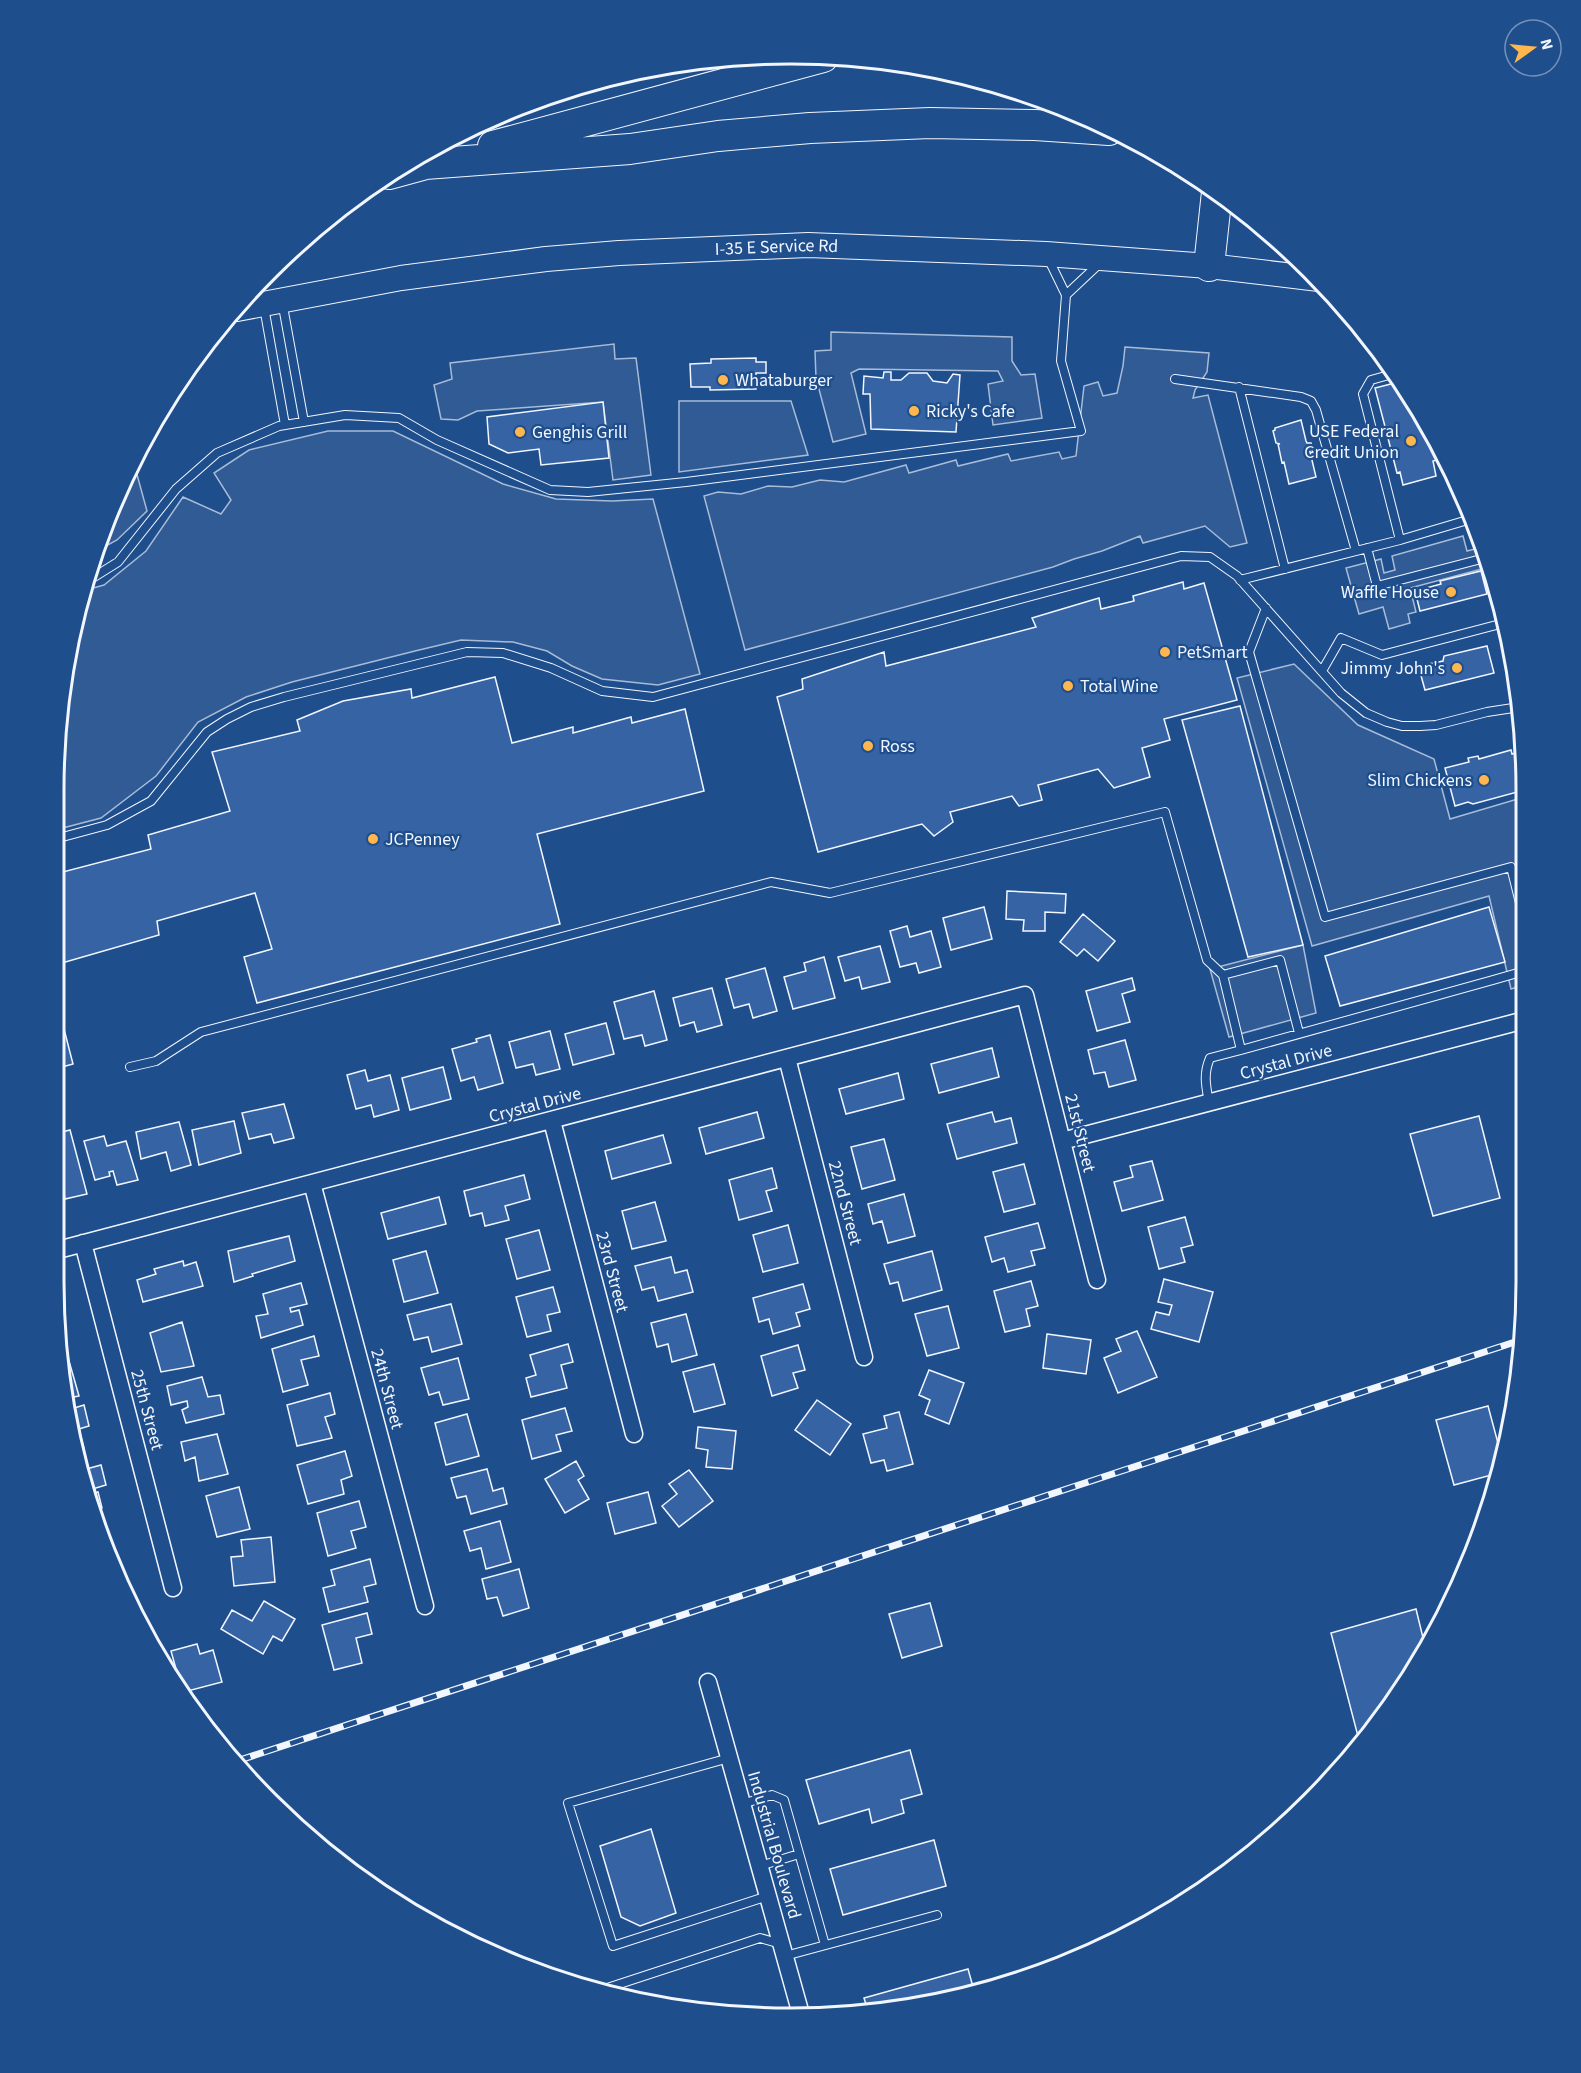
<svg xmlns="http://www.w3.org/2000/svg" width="1581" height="2073" viewBox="0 0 1581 2073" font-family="'Source Sans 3',sans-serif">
  <rect width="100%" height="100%" fill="#1f4e8c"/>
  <!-- parking -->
  <path fill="#305b95" stroke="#a8bbd7" stroke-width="1.5" d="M831,332L1012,337V361L1021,375L1035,374L1042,418L993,425L988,384L1003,381L998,371L859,369L851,373L866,434L833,442L816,378L815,351L831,350Z
    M614,344L615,359L636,358L651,475L613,480L603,402L477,411L458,420L441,419L434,385L452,379L450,363Z
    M1125,347L1209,353L1207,372L1195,390L1193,398L1208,395L1247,543L1230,547L1205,526L1143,543L1140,536L1102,551L1074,559L1053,567L745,650L704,496L718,492L741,494L768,486L792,487L820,480L844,482L906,465L909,473L956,460L958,466L1008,454L1011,461L1059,452L1062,459L1076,456L1084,386L1098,382L1103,396L1117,393L1123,366Z
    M679,401H791L808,455L679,472Z
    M328,431H393L503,484L556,499L612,501L653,499L700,674L658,685L602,679L572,666L547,651L513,642L461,640L415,651L292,682L246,697L198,722L156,776L101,818L55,830L56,743L79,600L82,591L104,585L146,551L183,497L221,514L231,500L214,473L249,450Z
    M133,460L147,511L117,540L106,546L103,536Z
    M1477,532L1488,553L1498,599L1491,601L1482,569L1410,588L1416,612L1408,614L1410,623L1389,629L1383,607L1359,614L1346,568L1381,559L1384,573L1395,570L1392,556L1463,536L1467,551L1475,549L1472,534Z
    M1294,664L1358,725L1434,759L1450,819L1521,798V986L1511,989L1489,896L1312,946L1237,678Z
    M1303,945L1316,1013L1229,1037L1210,969Z"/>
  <!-- building -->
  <path fill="#3563a3" stroke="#f2f6ff" stroke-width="1.5" d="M756,358V362H766V373H756V389L710,390V387H691L690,364L711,363V359Z
    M884,372H891V380H901L909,373H927L933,381L947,383L953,374L960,375L956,432L871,429L870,394H863L864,376L883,378Z
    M1403,381L1441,459L1433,461L1436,476L1403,485L1400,472L1397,473L1375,388Z
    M603,402L609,458L541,465L539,449L508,453L489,444L487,417Z
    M1301,420L1306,441L1307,443H1311L1313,453L1310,452L1316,477L1289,484L1284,462L1282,463L1278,444H1280L1276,443L1273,431L1275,430V428Z
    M1481,571L1487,594L1420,611L1415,591L1441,584L1440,581Z
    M1183,582L1184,589L1204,583L1237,700L1164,719L1170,740L1142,748L1150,777L1114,788L1098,769L1038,785L1042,800L1019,806L1012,796L950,812L953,822L934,836L922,824L818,852L777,697L803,689L802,679L884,652L886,666L1036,627L1032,618L1099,598L1101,609L1134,601L1133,596Z
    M1487,646L1494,673L1425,690L1420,672L1424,665L1443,661L1444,656Z
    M495,677L512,743L573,727V733L631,717L632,723L685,709L704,791L537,834L560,924L257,1003L244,957L272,949L255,893L157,921L159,935L55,965V874L151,849L148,835L230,811L212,752L300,731L297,720L343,701L411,689L412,698Z
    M1240,706L1303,945L1248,957L1182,720Z
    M1511,750L1512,754L1521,752V791L1473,804L1468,802L1455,806L1445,768L1469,762L1468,758L1478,756L1479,759Z
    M1007,891L1066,894L1065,913L1045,912V931H1023L1024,920L1006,919Z
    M984,907L992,939L951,950L943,918Z
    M1489,907L1505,962L1340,1006L1325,956Z
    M1083,914L1115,941L1098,961L1084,949L1077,956L1060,942Z
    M907,926L910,937L931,931L941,967L919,973L916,963L900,967L890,931Z
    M880,946L890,982L862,989L859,977L845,981L838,957Z
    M824,957L835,998L793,1009L784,977L806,971L804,963Z
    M765,968L777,1011L753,1018L749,1004L734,1008L726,979Z
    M1132,978L1135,990L1122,994L1130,1022L1097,1031L1086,991Z
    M712,988L722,1025L697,1032L694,1022L680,1026L673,998Z
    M654,991L667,1040L645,1046L642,1035L624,1039L614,1002Z
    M55,994L73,1064L55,1069Z
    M606,1023L614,1054L573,1065L565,1034Z
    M550,1031L560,1069L536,1075L533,1064L516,1068L509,1042Z
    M490,1035L503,1083L478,1090L474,1077L461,1081L452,1049L477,1042L476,1039Z
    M1125,1040L1136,1080L1109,1087L1105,1072L1094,1074L1088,1050Z
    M992,1048L999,1077L939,1093L931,1064Z
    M443,1067L451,1099L410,1110L402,1078Z
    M365,1070L368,1081L390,1075L399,1110L374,1117L371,1105L356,1109L347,1075Z
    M898,1073L904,1099L846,1114L839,1089Z
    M284,1104L294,1138L274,1143L271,1134L249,1139L242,1113Z
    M757,1112L764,1138L706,1154L699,1128Z
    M992,1112L995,1122L1011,1118L1017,1143L957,1159L947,1124Z
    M1479,1116L1500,1198L1433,1216L1410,1134Z
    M234,1121L241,1153L199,1165L192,1130Z
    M179,1122L191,1165L171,1171L166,1152L141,1159L136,1132Z
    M70,1130L87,1194L65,1199L62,1183H58V1189L54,1190V1155H57L54,1147V1134Z
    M663,1135L671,1163L612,1179L605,1151Z
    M104,1136L107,1146L126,1141L138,1180L117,1185L113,1171L109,1172L110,1176L95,1180L84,1141Z
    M884,1139L895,1180L862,1189L851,1147Z
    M1152,1161L1163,1200L1122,1211L1114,1182L1133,1177L1130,1166Z
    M1024,1164L1035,1204L1004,1212L993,1172Z
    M772,1168L777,1188L766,1191L772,1211L739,1220L729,1180Z
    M524,1175L530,1199L505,1206L509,1220L485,1226L482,1213L470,1216L464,1191Z
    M904,1194L915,1236L888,1243L882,1221L873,1224L868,1204Z
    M439,1197L446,1224L388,1239L381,1213Z
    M655,1202L666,1241L632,1249L622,1211Z
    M1185,1217L1193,1245L1181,1248L1185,1262L1159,1269L1148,1227Z
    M1038,1223L1045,1248L1031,1251L1035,1265L1008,1272L1004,1258L992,1262L985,1237Z
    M788,1225L798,1263L763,1272L753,1235Z
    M539,1230L550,1270L517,1279L506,1239Z
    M289,1236L295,1261L252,1274L253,1276L234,1282L228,1251Z
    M426,1251L438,1293L404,1302L393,1260Z
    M932,1251L942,1290L903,1301L898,1282L890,1284L884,1264Z
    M671,1257L675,1273L687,1270L693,1292L658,1301L654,1287L642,1290L635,1266Z
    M183,1261L184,1266L196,1262L203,1286L143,1302L137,1280L156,1274L154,1269Z
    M1164,1279L1213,1292L1199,1342L1151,1329L1156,1312L1169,1315L1172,1305L1158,1302Z
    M1031,1281L1038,1306L1026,1309L1030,1326L1005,1332L994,1291Z
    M301,1283L307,1304L290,1308L291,1312L299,1310L303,1325L261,1338L256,1316L268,1314L263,1294Z
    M803,1284L810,1309L796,1313L800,1326L773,1334L769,1319L759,1322L753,1298Z
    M553,1287L560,1312L547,1315L551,1331L527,1337L516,1297Z
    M451,1304L462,1344L432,1352L428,1337L414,1340L407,1315Z
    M948,1306L959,1348L927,1356L915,1314Z
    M686,1314L697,1355L672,1362L668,1344L657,1347L651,1323Z
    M182,1322L194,1366L161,1372L150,1333Z
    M1137,1331L1157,1377L1118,1393L1104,1358L1121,1351L1116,1339Z
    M1047,1334L1091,1340L1086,1374L1043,1368Z
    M314,1336L319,1356L301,1360L308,1385L283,1392L272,1349Z
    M568,1344L573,1362L561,1365L567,1388L531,1397L526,1378L536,1375L530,1355Z
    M798,1345L805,1370L793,1373L798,1388L772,1396L761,1356Z
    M67,1354L79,1396L69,1398L64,1355Z
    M458,1358L469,1399L443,1405L439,1392L429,1395L421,1368Z
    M714,1364L725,1404L694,1412L683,1372Z
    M929,1370L964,1383L949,1424L925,1414L930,1400L919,1395Z
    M202,1377L208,1397L220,1395L224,1414L186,1423L182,1410L188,1407L187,1401L171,1405L167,1386Z
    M330,1393L335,1414L325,1417L332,1438L297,1446L287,1405Z
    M817,1400L851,1424L830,1455L795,1430Z
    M84,1405L89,1426L79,1429L84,1449L76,1452L71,1409Z
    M1488,1406L1502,1458L1499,1473L1454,1485L1436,1420Z
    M565,1408L572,1431L556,1435L561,1451L532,1459L522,1420Z
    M899,1412L913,1464L887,1471L884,1460L871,1463L863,1434L887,1428L884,1416Z
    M467,1414L479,1456L446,1465L435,1423Z
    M698,1427L736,1431L732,1469L706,1467L708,1450L696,1448Z
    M217,1434L228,1474L199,1481L195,1457L185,1461L181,1442Z
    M345,1451L352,1476L341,1480L344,1494L308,1504L297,1465Z
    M576,1461L584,1476L578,1480L589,1499L565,1513L545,1479Z
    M101,1465L106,1485L89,1490L90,1494L98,1492L102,1508L94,1510L79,1471Z
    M487,1469L493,1491L503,1488L507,1504L471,1514L466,1496L457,1498L451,1478Z
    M689,1470L713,1501L679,1527L662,1506L677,1494L669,1484Z
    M239,1487L250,1529L217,1537L206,1496Z
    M648,1492L656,1523L615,1534L607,1503Z
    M359,1501L366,1527L351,1531L356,1548L328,1556L317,1513Z
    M500,1521L511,1562L486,1569L481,1548L470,1551L464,1531Z
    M271,1537L275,1582L234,1586L231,1557L243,1556L241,1540Z
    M370,1559L376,1584L364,1587L368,1602L329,1612L323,1588L335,1585L331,1570Z
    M519,1569L529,1608L503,1616L497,1597L487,1599L482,1579Z
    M264,1601L295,1619L282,1641L273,1636L263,1654L221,1629L232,1610L252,1621Z
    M930,1603L942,1646L902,1658L889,1614Z
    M1416,1609L1425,1646L1403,1691L1360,1744L1331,1633Z
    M367,1613L372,1634L356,1638L362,1663L334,1670L322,1625Z
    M197,1644L200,1654L213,1650L222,1682L184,1692L181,1687L171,1651Z
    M910,1750L922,1794L901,1800L904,1813L872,1823L869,1809L819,1824L806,1780Z
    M651,1829L676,1913L640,1926L621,1917L600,1846Z
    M934,1840L946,1886L843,1915L830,1869Z
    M968,1969L975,1994L934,2005L868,2011L864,1998Z"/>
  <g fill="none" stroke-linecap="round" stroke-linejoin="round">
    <!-- lane casing -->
    <g stroke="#f2f6ff" stroke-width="10">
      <path id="lane" d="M1066,295L1100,263
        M282,301L304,422
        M264,307L285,425
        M1396,373L1371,380L1363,394L1400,540
        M1175,379L1301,397L1311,401L1316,410L1356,551
        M1239,387L1285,569
        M1367,548L1377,586L1489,557
        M1240,580L1400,540L1471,519
        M86,582L118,562L176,489L217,453L279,426L345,415L399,418L437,440L550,490L588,492L686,482L1081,431L1061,361L1066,295L1048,258
        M1266,608L1249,652L1325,917L1511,867L1521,907
        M1322,671L1341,638L1382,655L1504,623L1505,628
        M55,839L107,825L151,801L207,732L227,719L251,707L284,697L467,652L503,653L551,668L602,691L653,697L1181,556L1210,557L1237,576L1341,693L1366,713L1387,722L1402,726H1420L1436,725L1487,712L1513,708L1521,710
        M1299,1033L1280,960L1223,975L1241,1050L1493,980L1521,972
        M130,1067L156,1061L201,1032L771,882L830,893L1165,812L1207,960L1223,975
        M1209,1103C1206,1086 1203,1074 1210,1058L1241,1050
        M729,1758L568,1803L613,1946L768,1896
        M742,1804L772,1795L784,1800L825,1945
        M760,1866L799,1854
        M785,1956L937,1915
        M595,1992L760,1938L781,1944"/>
    </g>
    <!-- street casing -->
    <g stroke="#f2f6ff" stroke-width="19">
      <path id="street" d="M787,1058L864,1357
        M552,1121L634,1434
        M1062,1141L1521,1021
        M312,1183L425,1606
        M83,1243L173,1588
        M54,1251L1025,995L1097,1280
        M708,1682L802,2018"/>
    </g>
    <!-- secondary casing -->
    <g stroke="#f2f6ff" stroke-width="26">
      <g id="secondary">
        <path id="s1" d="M237,309L401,278L546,259L619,253L808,245L1046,254L1209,266L1319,279"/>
      </g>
    </g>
    <!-- highway casing -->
    <g stroke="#f2f6ff" stroke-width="32">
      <path id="highway" d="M493,146L823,57
        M425,164L630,149L718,136L810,128L930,123L1035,125L1109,130
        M389,174L444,159
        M1209,266L1217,192"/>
    </g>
    <!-- lane -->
    <use href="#lane" stroke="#1f4e8c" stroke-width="8"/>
    <!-- street -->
    <use href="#street" stroke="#1f4e8c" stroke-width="16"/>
    <!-- secondary -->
    <use href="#secondary" stroke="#1f4e8c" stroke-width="24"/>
    <!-- highway -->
    <use href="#highway" stroke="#1f4e8c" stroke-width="30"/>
    <!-- rail casing -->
    <g stroke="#f2f6ff" stroke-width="7">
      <path id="rail" d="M237,1761L1521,1340"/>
    </g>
    <!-- rail -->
    <use href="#rail" stroke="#1f4e8c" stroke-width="4.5" stroke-dasharray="14" stroke-linecap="butt"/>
  </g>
  <!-- markers -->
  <g fill="#ffb74d" stroke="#1f4e8c" stroke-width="2">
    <circle cx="723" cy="380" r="6"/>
    <circle cx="914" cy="411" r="6"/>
    <circle cx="520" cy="432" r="6"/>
    <circle cx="1411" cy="441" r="6"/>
    <circle cx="1451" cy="592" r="6"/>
    <circle cx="1165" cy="652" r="6"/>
    <circle cx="1457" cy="668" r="6"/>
    <circle cx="1068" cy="686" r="6"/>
    <circle cx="868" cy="746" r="6"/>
    <circle cx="1484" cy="780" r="6"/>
    <circle cx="373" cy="839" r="6"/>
  </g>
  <g text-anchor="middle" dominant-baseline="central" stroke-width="4.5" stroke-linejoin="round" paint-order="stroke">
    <!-- street labels -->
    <g font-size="18" fill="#f2f6ff" stroke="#1f4e8c">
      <text stroke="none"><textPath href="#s1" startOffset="544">I-35 E Service Rd</textPath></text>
      <text transform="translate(1286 1062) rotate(-15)">Crystal Drive</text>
      <text transform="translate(535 1105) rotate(-15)">Crystal Drive</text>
      <text transform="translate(1080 1133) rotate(76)">21st Street</text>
      <text transform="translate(845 1203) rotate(75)">22nd Street</text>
      <text transform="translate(612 1272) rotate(75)">23rd Street</text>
      <text transform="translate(387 1389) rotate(75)">24th Street</text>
      <text transform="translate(147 1410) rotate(75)">25th Street</text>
      <text transform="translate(774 1845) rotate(74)">Industrial Boulevard</text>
    </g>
    <!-- poi labels -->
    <g font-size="18" fill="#f2f6ff" stroke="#1f4e8c" text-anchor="start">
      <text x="735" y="380">Whataburger</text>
      <text x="926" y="411">Ricky's Cafe</text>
      <text x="1399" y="431" text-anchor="end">USE Federal<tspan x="1399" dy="21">Credit Union</tspan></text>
      <text x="532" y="432">Genghis Grill</text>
      <text x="1439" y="592" text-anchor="end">Waffle House</text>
      <text x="1177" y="652">PetSmart</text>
      <text x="1445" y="668" text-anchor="end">Jimmy John's</text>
      <text x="1080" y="686">Total Wine</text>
      <text x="880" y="746">Ross</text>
      <text x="1472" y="780" text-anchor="end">Slim Chickens</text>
      <text x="385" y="839">JCPenney</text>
    </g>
  </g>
  <!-- crop -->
  <path d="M0 0H1581V2073H0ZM790 64H790A726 726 0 0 1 1516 790V1282A726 726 0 0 1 790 2008H790A726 726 0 0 1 64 1282V790A726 726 0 0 1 790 64Z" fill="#1f4e8c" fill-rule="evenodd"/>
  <path fill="none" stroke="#f2f6ff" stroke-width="3" d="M790 64H790A726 726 0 0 1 1516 790V1282A726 726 0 0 1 790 2008H790A726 726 0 0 1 64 1282V790A726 726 0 0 1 790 64Z"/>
  <!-- north arrow -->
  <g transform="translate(1533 48) rotate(75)"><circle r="28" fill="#1f4e8c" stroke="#7391ba" stroke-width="1.5"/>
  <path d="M0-4.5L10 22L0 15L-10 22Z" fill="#ffb74d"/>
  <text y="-9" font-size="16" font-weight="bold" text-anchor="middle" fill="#f2f6ff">N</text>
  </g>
</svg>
